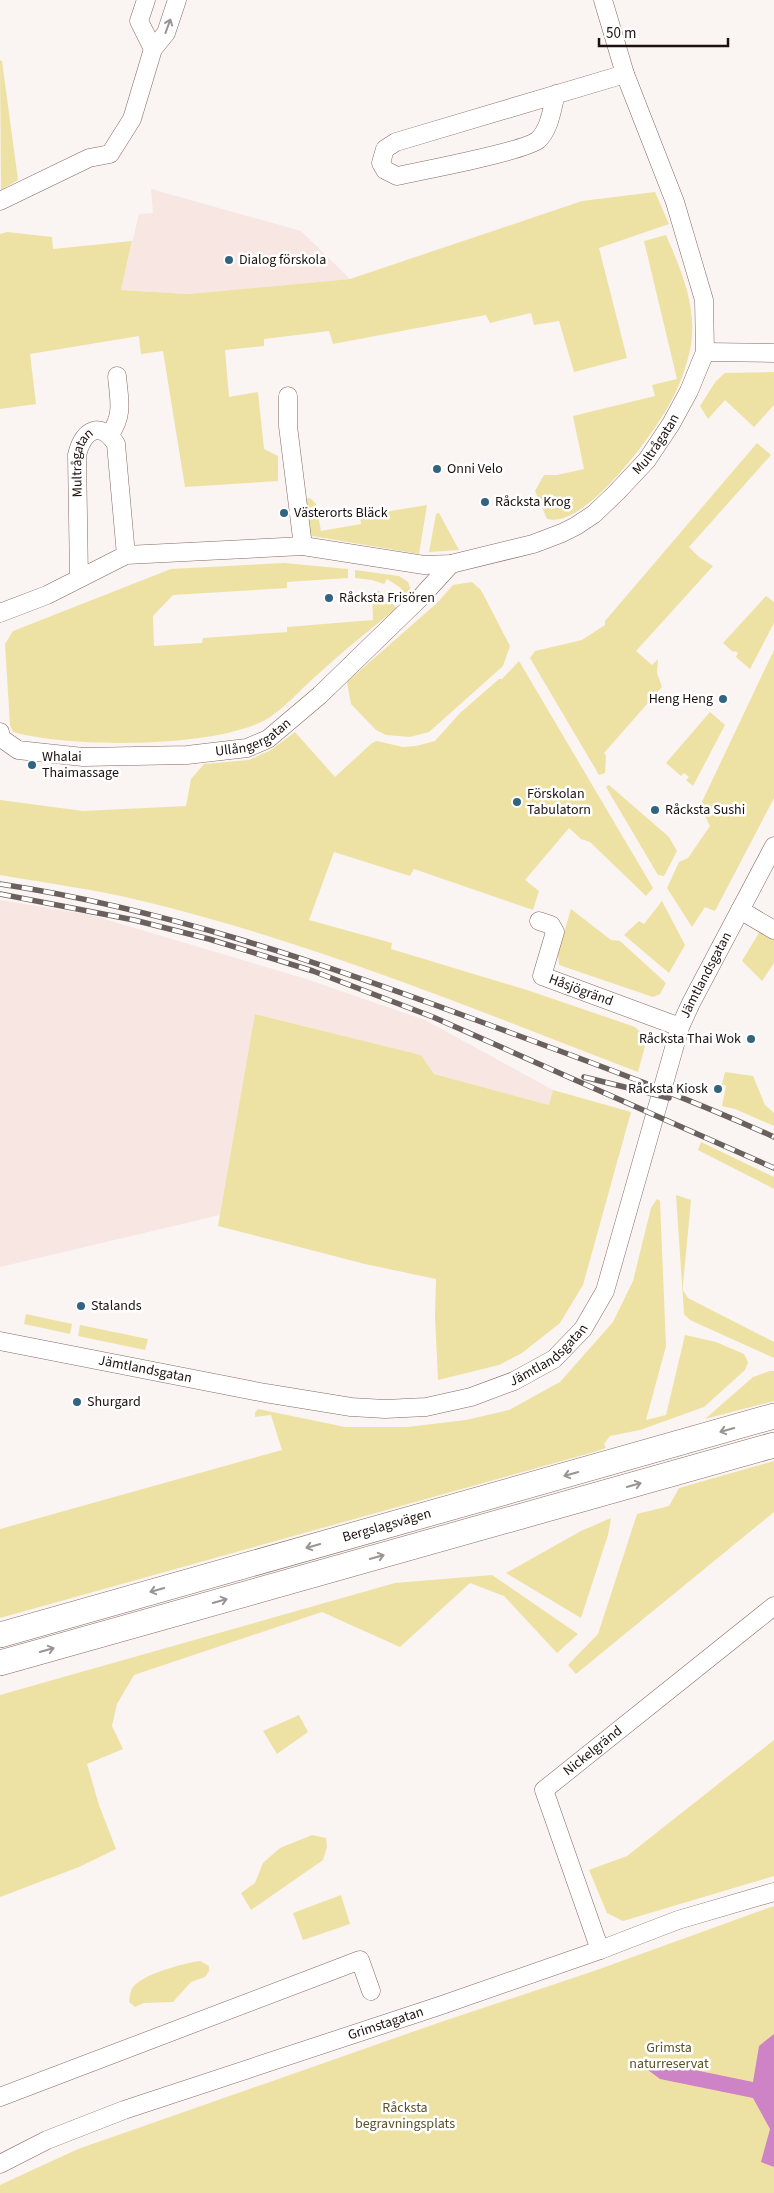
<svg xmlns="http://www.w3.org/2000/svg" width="774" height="2193" viewBox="0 0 774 2193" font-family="'Source Sans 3',sans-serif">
  <rect width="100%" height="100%" fill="#faf4f2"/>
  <!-- built -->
  <path fill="#f7e6e2" d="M151,189L301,231L350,279L188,294L121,290L139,214L153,213Z
    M0,900L91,915L306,979L425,1020L553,1090L549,1105L434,1074L421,1055L256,1014L220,1215L0,1267Z"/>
  <!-- green -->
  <path fill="#ede2a4" d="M0,60L2,61L18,180L1,190Z
    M655,192L669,224L599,248L627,358L574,372L559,321L534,325L531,313L490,323L486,315L333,344L329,331L264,339V346L225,350L229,397L258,392L264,449L278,456V481L185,487L163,351L141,354L139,336L30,354L36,404L0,409V234L7,232L52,237L53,249L132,241L121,290L188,294L350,279L582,201Z
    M666,235C681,270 697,306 691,345C687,368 676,395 663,415C646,443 583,529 547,519L535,491L544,475H557L584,469L573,416L655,396L652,385L677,379L644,241Z
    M774,372V405L754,427L725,400L708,419L700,406L716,381L725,373Z
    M757,443L771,455L689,547L699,557L713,566L636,651L652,665L658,659L657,673L662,687L604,753L606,756L605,773L599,775L530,658L535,651L582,640L605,625V621Z
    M310,498L316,504L321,531L361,524L360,516L427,505L419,554L312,536L307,532L306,499Z
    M439,513L459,550L429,552L436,514Z
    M284,563L348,569V578L287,582V588L173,595L153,616L154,646L202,643L203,638L287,632V627L373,620L372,591H379L397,608C369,630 342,652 316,676C301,689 287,706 270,717C221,749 69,748 13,732L10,725L5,644L13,631L171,569Z
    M355,570L399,576L408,582L411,590L407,600L399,594L401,588L387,579L384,584L372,580L355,578Z
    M472,582L481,590L510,646L503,666L429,732L410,737L386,735L376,730L351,704L347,682L437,603L453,585Z
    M766,596L774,602V623L750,669L736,657L738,653L735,651L733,652L723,643Z
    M774,650V798L715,911L705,907L692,927L667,888L679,862L688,858L710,826L700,806Z
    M519,661L653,888L646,896L590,842L581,839L569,828L525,880L539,891L533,910L414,869L410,876L334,852L309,920L392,943L391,949L530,991L635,1027L647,1039L638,1072C474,1009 310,941 138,900C92,889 46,883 0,875V800L83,811L186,806L191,779L204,764L249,760L271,750L295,732L335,777L372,743L377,741L403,747L416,746L435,741L460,713L499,679H502Z
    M710,712L725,725L693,786L686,780L689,777L684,773L681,776L666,763Z
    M609,785L669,837L677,851L664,876L658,875L606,787Z
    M662,901L685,945L669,973L624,935L639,921L644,924Z
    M571,909L611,940L620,941L666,983L660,994L653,997L559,965L558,953Z
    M760,931L774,939V963L762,981L742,961Z
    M255,1014L421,1055L434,1074L549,1105L553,1090L631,1112L583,1285L560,1323L522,1353L499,1365L438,1380L435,1317L436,1279L365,1264L218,1226Z
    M725,1072L753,1076L765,1105L774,1113V1126L735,1109L722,1106L726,1086L722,1084Z
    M701,1142L774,1177V1189L698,1150Z
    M676,1195L691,1200L683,1285V1290L688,1298L774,1342V1358L690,1320L684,1314Z
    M657,1199L660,1201L666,1346L646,1420L666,1415L685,1335L716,1342L744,1354L748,1362L745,1370L704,1407L640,1430L610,1436L604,1444L606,1448L594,1452L0,1618V1529L282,1450L271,1415L255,1417V1413L258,1409L345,1427H407L466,1420L509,1410L560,1382L613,1322L633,1281L651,1208Z
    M26,1314L72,1324L70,1334L24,1324Z
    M80,1325L148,1339L145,1350L78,1336Z
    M770,1371H774V1401L705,1419L753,1377Z
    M774,1461V1512L576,1674L568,1665L598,1634L637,1514L669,1506L679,1488Z
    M611,1518L608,1535L581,1618L506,1573L581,1531Z
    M492,1575L578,1634L557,1653L504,1596L470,1583L400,1647L322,1612L134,1675L117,1704L112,1726L123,1749L87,1764L99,1805L116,1849L79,1867L0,1897V1695L395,1583Z
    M299,1715L308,1732L277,1754L263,1731Z
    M774,1740V1876L623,1921L607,1913L589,1870L627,1856Z
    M312,1835L326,1838L327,1847L323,1860L251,1910L241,1893L255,1883L263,1863L280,1848Z
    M341,1895L350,1924L303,1940L293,1913Z
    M774,1906V2193H0V2185L78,2149L438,2023L594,1971Z
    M200,1961L209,1966V1971L205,1977L191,1982L173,2002L144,2003L135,2007L129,2002C130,1996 130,1988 136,1984C148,1973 184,1963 200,1961Z"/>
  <!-- water -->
  <path fill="#cd83c5" d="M774,2034V2167L761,2162L770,2129L753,2098L660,2079L640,2064L680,2067L753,2082L759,2046Z"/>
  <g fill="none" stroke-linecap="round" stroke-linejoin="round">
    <!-- street casing -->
    <g stroke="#856962" stroke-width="19">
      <g id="street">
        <path d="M146,0L139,21L153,49"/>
        <path d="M556,94C552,108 550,129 538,140C525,151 421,171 397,176L385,170L381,163L385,149L396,142L625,74"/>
        <path d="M0,201L89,158L110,154L132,119L153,49L166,33L177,0"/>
        <path d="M705,352L774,353"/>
        <path d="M288,396V426L303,546"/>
        <path d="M110,434C124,415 119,399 117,376"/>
        <path id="s1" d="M79,578L77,455C83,430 100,420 116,444L126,555"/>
        <path id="s2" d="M0,613L47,595L126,555L303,546L424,565L451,564L533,544L562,533L576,526L594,514L617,492L647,460L671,424L689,391L705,352L704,300L675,202L625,74L603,0"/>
        <path id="s3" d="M0,732L1,738L18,750L83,757L187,755L247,748L268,739L320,695L421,597L451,564"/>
        <path d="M740,910L774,930"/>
        <path id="s4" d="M539,921L551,925L555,932L542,976L680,1027"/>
        <path id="s5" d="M0,1341L265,1393L351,1407L385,1409L426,1407L471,1397L514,1381L554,1359L583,1329L605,1291L680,1027L691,1003L774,846"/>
        <path id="s6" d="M600,1950L544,1790L774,1606"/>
        <path d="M0,2097L360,1960L371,1991"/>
        <path id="s7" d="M0,2164L47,2140L124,2110L439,2006L600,1950L678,1920L774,1892"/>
      </g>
    </g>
    <!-- secondary casing -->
    <g stroke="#856962" stroke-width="26">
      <g id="secondary">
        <path id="s8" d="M0,1635L774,1416"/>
        <path d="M0,1663L774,1445"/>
      </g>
    </g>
    <!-- street -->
    <use href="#street" stroke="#fff" stroke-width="18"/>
    <!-- secondary -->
    <use href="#secondary" stroke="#fff" stroke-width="25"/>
    <!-- rail casing -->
    <g stroke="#6a605e" stroke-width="5.5">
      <path id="rail" d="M0,884C165,909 321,963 476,1020C576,1057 677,1093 774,1137
        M0,894L134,920L209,939L313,971L433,1017L774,1168
        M584,1077L669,1098"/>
    </g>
    <!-- rail -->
    <use href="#rail" stroke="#fff" stroke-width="4" stroke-dasharray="11" stroke-linecap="butt"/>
  </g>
  <!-- one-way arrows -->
  <defs><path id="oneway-shaft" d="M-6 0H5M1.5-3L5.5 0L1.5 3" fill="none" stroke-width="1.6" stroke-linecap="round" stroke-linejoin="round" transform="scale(1.25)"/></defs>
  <g stroke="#999493">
    <use href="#oneway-shaft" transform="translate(168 26) rotate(-70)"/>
    <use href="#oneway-shaft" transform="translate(727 1430) rotate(164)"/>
    <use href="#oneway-shaft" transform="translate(571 1474) rotate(164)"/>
    <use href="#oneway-shaft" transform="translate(634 1485) rotate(-16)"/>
    <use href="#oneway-shaft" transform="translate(313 1546) rotate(164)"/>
    <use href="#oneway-shaft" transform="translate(377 1557) rotate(-16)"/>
    <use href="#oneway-shaft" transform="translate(157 1590) rotate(164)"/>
    <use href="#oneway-shaft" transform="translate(220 1601) rotate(-16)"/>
    <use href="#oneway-shaft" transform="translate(47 1650) rotate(-16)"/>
  </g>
  <!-- markers -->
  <g fill="#306481" stroke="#fff" stroke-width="2">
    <circle cx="229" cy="260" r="5"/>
    <circle cx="437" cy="469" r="5"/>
    <circle cx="485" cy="502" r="5"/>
    <circle cx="284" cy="513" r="5"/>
    <circle cx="329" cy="598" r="5"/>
    <circle cx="723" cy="699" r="5"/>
    <circle cx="32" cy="765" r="5"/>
    <circle cx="517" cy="802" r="5"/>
    <circle cx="655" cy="810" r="5"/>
    <circle cx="751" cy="1039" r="5"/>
    <circle cx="718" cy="1089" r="5"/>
    <circle cx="81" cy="1306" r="5"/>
    <circle cx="77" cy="1402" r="5"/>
  </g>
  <g text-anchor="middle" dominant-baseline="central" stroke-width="5" stroke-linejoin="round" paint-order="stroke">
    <!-- poi labels -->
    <g font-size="14" fill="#1c110e" stroke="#fff" text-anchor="start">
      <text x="239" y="260">Dialog förskola</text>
      <text x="447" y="469">Onni Velo</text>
      <text x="495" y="502">Råcksta Krog</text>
      <text x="294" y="513">Västerorts Bläck</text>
      <text x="339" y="598">Råcksta Frisören</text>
      <text x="713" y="699" text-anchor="end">Heng Heng</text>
      <text x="42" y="757">Whalai<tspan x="42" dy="16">Thaimassage</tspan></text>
      <text x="527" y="794">Förskolan<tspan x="527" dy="16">Tabulatorn</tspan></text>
      <text x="665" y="810">Råcksta Sushi</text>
      <text x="741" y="1039" text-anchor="end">Råcksta Thai Wok</text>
      <text x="708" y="1089" text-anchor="end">Råcksta Kiosk</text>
      <text x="91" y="1306">Stalands</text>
      <text x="87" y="1402">Shurgard</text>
    </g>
    <!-- street labels -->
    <g font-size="14" fill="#1c110e" stroke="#fff">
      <text stroke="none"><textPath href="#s2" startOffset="712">Multrågatan</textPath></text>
      <text stroke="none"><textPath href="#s1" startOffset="116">Multrågatan</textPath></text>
      <text stroke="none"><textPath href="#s3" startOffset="266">Ullångergatan</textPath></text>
      <text stroke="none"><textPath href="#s5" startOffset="988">Jämtlandsgatan</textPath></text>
      <text stroke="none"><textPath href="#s4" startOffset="108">Håsjögränd</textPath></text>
      <text stroke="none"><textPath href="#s5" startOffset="568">Jämtlandsgatan</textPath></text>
      <text stroke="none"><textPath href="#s5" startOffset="148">Jämtlandsgatan</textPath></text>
      <text stroke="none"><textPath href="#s8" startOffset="402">Bergslagsvägen</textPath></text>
      <text stroke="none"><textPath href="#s6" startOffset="232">Nickelgränd</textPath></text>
      <text stroke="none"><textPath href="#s7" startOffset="411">Grimstagatan</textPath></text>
    </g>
    <!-- park labels -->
    <g font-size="14" fill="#5a5227" stroke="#fff">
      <text x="669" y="2048">Grimsta<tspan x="669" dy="16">naturreservat</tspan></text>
      <text x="405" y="2108">Råcksta<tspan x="405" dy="16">begravningsplats</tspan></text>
    </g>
  </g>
  <!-- scale -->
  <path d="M599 38v8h129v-8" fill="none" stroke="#1c110e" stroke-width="2.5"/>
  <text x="606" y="38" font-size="15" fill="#1c110e" stroke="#ffffff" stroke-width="4" paint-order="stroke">50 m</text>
</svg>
